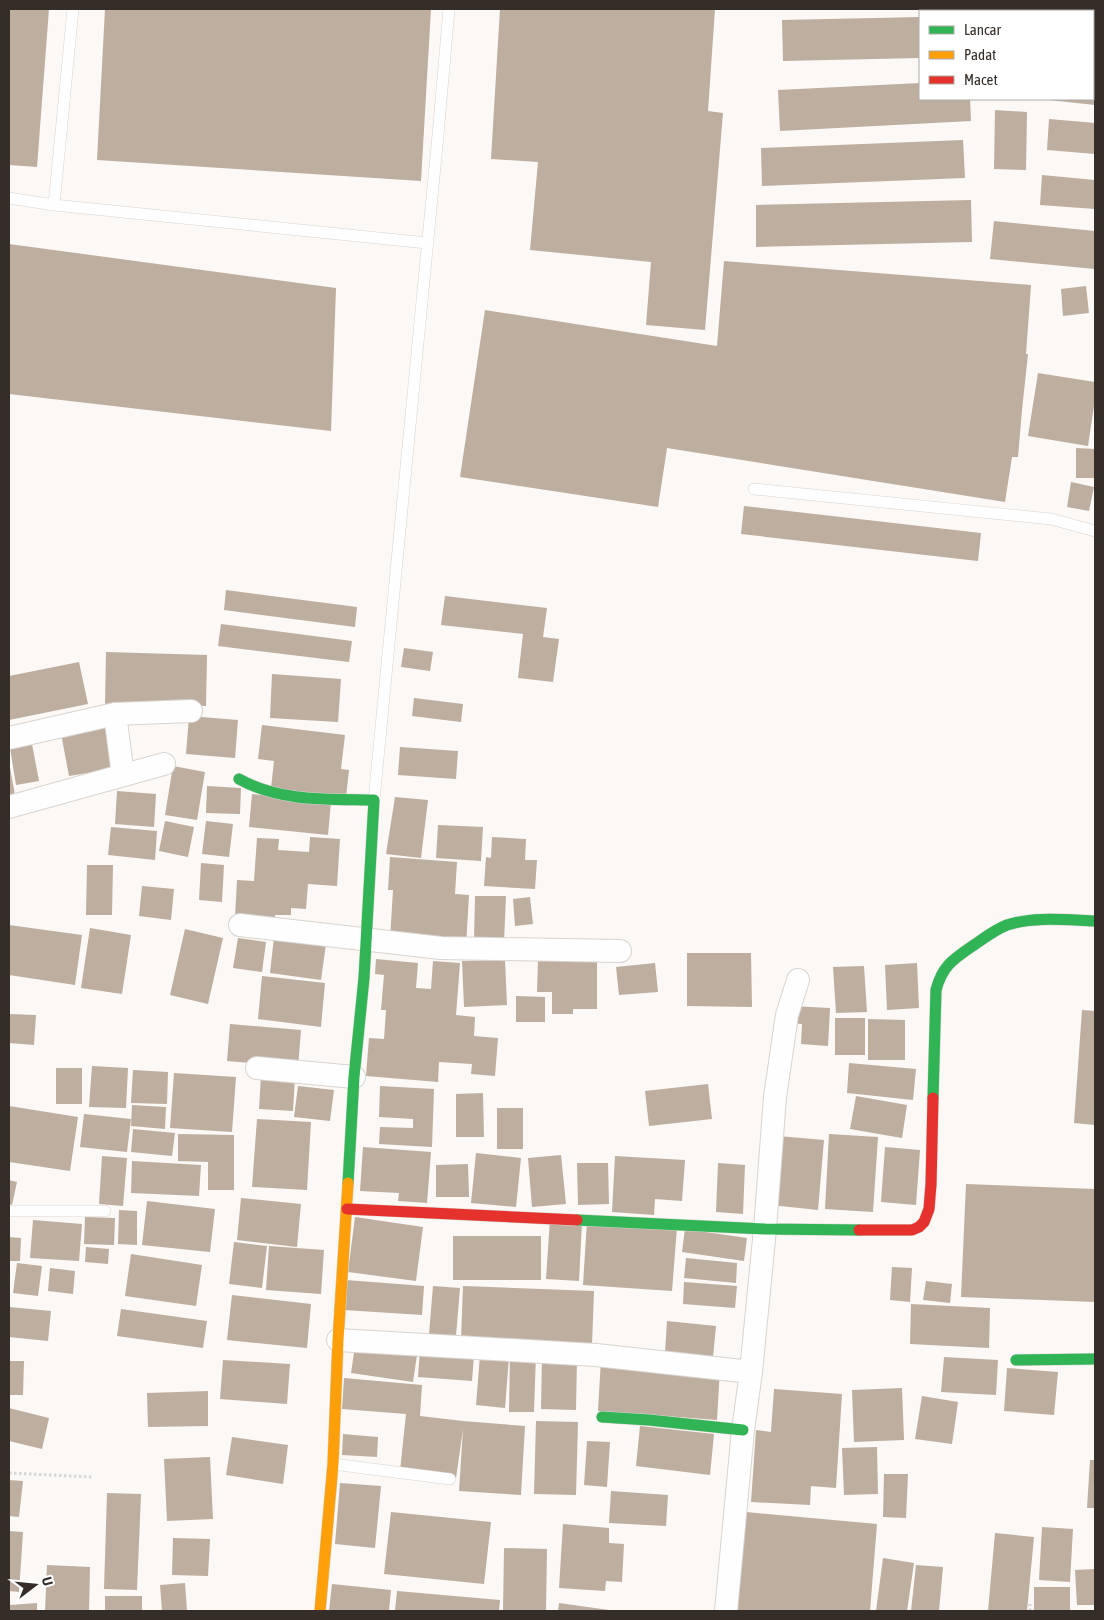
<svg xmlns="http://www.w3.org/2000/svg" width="1104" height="1620" viewBox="0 0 1104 1620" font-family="'Asap Condensed',sans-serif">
  <rect width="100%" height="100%" fill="#fbf8f5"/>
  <!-- building -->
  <path fill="#bdaea0" d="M9,9H49L37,167L9,165Z
    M105,9H431L421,181L97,160Z
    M500,9H715L708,111L723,113L705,330L646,325L651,262L530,250L538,162L491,159Z
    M920,17V58L783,61L782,20Z
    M1093,22H1095V52H1093Z
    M1093,75L1095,76V105L1049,100V99H1093Z
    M920,83V99H970L971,121L780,131L778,90Z
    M995,110L1027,112L1026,170L994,169Z
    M1049,119L1095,123V154L1047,150Z
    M963,140L965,178L762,186L761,148Z
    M1042,175L1095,180V209L1040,205Z
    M971,200L972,242L756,247V205Z
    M994,221L1095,231V269L990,259Z
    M9,244L336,288L331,431L9,394Z
    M724,261L1031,285L1026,354H1028L1022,410L1018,457H1012L1005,502L667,448L658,507L460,477L485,310L717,346Z
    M1086,286L1089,313L1063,316L1061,289Z
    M1038,373L1095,382V399L1088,446L1028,436Z
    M1076,448L1095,449V478H1076Z
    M1071,482L1094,487L1089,511L1067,507Z
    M744,506L981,533L978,561L741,534Z
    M226,590L357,607L355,627L224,610Z
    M445,596L547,608L543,637L559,639L553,682L518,678L523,634L441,625Z
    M221,624L352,641L349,662L218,646Z
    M404,648L433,652L430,671L401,667Z
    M106,652L207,655L206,706L105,704Z
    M79,662L88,704L9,720V676Z
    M272,674L341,679L338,722L270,718Z
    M414,698L463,704L461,722L412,716Z
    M189,716L238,720L235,758L186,754Z
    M110,719L119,768L69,776L60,728Z
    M262,725L345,735L341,769L349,770L346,797L271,788L274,761L258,759Z
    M32,744L39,781L16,785L10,748Z
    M400,747L458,751L456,779L398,775Z
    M9,762L15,795L9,796Z
    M173,766L205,772L197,820L165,815Z
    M207,786L241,788L240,814L206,813Z
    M117,791L156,794L154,827L115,824Z
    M252,794L331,802L328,835L249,827Z
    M395,797L428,800L421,858L386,854Z
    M165,821L194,827L188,857L159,851Z
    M206,821L233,824L229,857L202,854Z
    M438,825L483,827L481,861L436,858Z
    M111,827L157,831L155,860L108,855Z
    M310,837L340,839L337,886L308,884L306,909L291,908V915H275V920L235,917L237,880L254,881L257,838L279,839L278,850L309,852Z
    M492,837L526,839L525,860H537L535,889L484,886L486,857L491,858Z
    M390,857L457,862L455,894L469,895L466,946L390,940L393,890H388Z
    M201,863L224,865L222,902L199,900Z
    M87,865H113L112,915H86Z
    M142,886L174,889L171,920L139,916Z
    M475,896H506L504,942L474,941Z
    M530,897L533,924L515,926L513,899Z
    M9,925L82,935L75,985L9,975Z
    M90,928L131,935L122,994L81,988Z
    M185,929L223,938L208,1004L170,995Z
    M274,937L326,944L321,980L270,973Z
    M238,938L266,942L262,972L233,968Z
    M687,953H751L752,1007L687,1006Z
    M376,959L418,963L416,988L431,989L433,961L460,963L456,1015L475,1017L474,1036L498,1038L495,1076L471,1074L472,1064L439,1062L438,1082L366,1076L369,1038L384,1039L386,1010H381L384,975L375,974Z
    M505,960L507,1005L464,1007L462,961Z
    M538,960L597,961V1009H573V1014H552V992H537Z
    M655,963L658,992L619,995L616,967Z
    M917,963L919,1008L887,1010L885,965Z
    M864,966L867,1012L836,1013L833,967Z
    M262,976L325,983L321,1027L258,1019Z
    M516,996L545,997V1022H516Z
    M791,1006L830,1008L828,1046L801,1044L802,1024L790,1023Z
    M1082,1010L1095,1011V1125L1074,1123Z
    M9,1014L36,1015L34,1045L9,1043Z
    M835,1018H865V1055H835Z
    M868,1019L905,1020V1060H868Z
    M230,1024L301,1030L298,1067L227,1061Z
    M849,1063L916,1069L913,1100L847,1093Z
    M92,1066L128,1068L126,1108L89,1107Z
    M56,1068H82V1104H56Z
    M133,1070L168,1072L167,1104L131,1103Z
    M174,1073L236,1077L232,1132L170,1128Z
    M261,1075L295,1077L293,1111L259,1109Z
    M708,1084L712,1119L649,1126L645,1091Z
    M298,1086L334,1090L330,1121L294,1117Z
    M380,1086L434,1089L432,1147L379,1144L380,1127L413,1128V1119L379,1117Z
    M483,1093L484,1137H456V1094Z
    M856,1096L907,1105L902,1138L850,1129Z
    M132,1105L166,1107L165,1129L131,1126Z
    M9,1106L78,1117L70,1171L9,1162Z
    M497,1108H523V1149H497Z
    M84,1114L131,1119L127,1152L80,1147Z
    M257,1119L311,1122L307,1190L252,1187Z
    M133,1129L175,1133L172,1156L131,1152Z
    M178,1134L234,1135V1190H208V1162L178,1161Z
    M829,1134L878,1137L873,1212L825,1209Z
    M778,1136L824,1140L818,1210L771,1205Z
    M363,1147L431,1152L427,1203L398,1201L399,1193L360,1191Z
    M885,1147L920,1150L916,1205L881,1202Z
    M476,1153L521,1158L516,1207L471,1203Z
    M561,1155L566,1204L532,1207L528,1158Z
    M102,1156L127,1158L123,1206L99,1204Z
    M615,1156L685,1160L682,1201L655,1199L654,1215L612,1212Z
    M132,1161L201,1165L199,1196L131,1193Z
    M577,1163H608L609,1204L578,1205Z
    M718,1163L745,1165L743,1214L716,1212Z
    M468,1164L469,1197H436V1165Z
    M9,1180L17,1182L12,1205L9,1204Z
    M966,1184L1095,1189V1302L961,1297Z
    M241,1198L301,1204L297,1247L237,1240Z
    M147,1201L215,1209L210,1252L142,1245Z
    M119,1210L137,1211V1245L118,1244Z
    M85,1217L115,1218L114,1245L84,1244Z
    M355,1217L423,1227L416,1281L348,1272Z
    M550,1219L582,1222L579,1281L546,1279Z
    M33,1220L82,1224L79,1261L30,1258Z
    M587,1221L677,1227L672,1291L583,1285Z
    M685,1229L747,1238L744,1261L682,1252Z
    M453,1236H541V1280H453Z
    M9,1237L21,1238L20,1261H9Z
    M234,1242L267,1246L262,1288L229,1284Z
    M269,1246L324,1250L321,1294L266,1290Z
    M86,1247L109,1249L108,1264L85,1262Z
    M131,1254L202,1265L196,1306L125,1296Z
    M686,1258L737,1263L736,1283L684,1278Z
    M17,1263L42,1266L38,1296L13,1293Z
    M892,1267L912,1268L910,1302L890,1300Z
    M50,1268L75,1271L73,1294L48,1291Z
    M346,1280L424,1286L422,1315L344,1310Z
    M926,1281L952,1284L950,1303L923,1300Z
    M684,1282L737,1286L735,1308L683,1304Z
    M433,1286L460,1288L456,1336L429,1334Z
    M463,1286L594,1291L592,1345L461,1340Z
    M232,1295L311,1304L307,1348L227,1340Z
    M911,1304L990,1308L989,1348L910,1344Z
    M9,1307L51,1311L48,1341L9,1337Z
    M121,1309L207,1321L203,1348L117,1336Z
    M667,1321L716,1326L713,1357L665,1352Z
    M355,1346L417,1355L413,1382L351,1373Z
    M420,1349L474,1354L472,1381L418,1377Z
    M510,1353L536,1354L534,1412H509Z
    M480,1355L509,1357L505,1408L476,1405Z
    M542,1356L577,1357L576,1410L541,1409Z
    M944,1357L998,1360L996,1395L941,1392Z
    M601,1359L720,1369L717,1420L598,1411Z
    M223,1360L290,1364L287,1404L220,1399Z
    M9,1361H24L23,1395H9Z
    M1007,1368L1058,1372L1054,1415L1004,1411Z
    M344,1378L422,1385L420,1416L463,1421L525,1426L521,1495L459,1491L463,1429L456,1478L400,1471L406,1414L342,1409Z
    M902,1388L904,1440L854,1442L852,1390Z
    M774,1389L842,1394L836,1488L811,1486L810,1505L751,1502L756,1430L771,1432Z
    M208,1391V1426L148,1427L147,1393Z
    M922,1396L958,1402L952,1444L915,1439Z
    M9,1408L49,1418L42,1449L9,1441Z
    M536,1421L578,1422L576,1495L534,1494Z
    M640,1426L714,1434L710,1475L636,1466Z
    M343,1434L378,1437L377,1457L342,1455Z
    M232,1437L288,1445L283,1484L226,1475Z
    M587,1441L610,1442L607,1487L584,1485Z
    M877,1447L878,1494L844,1495L842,1448Z
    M210,1457L213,1519L167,1521L164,1459Z
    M1090,1460H1095V1508H1087Z
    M884,1474H908L906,1518L883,1517Z
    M9,1480L23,1481L19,1517L9,1516Z
    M340,1483L381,1486L375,1548L335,1544Z
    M611,1491L668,1495L666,1526L609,1523Z
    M107,1493L141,1494L137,1590L104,1589Z
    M391,1512L491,1522L484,1584L384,1574Z
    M746,1512L877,1524L870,1611H737Z
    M563,1524L609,1528V1543L624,1544L622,1582L606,1581L605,1591L559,1588Z
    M1042,1527L1073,1529L1070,1582L1039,1580Z
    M9,1531L23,1532L19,1592L9,1591Z
    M995,1533L1034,1537L1027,1611H988Z
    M173,1538L210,1539L208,1576L172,1575Z
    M504,1548L547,1549L546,1611H503Z
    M883,1558L914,1563L907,1611H876Z
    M47,1565L90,1567L89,1611H45Z
    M916,1565L943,1567L939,1611H911Z
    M1095,1569V1605H1077L1075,1570Z
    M185,1583L187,1611H162L160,1585Z
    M332,1584L391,1590L389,1611H329Z
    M1034,1587H1070V1611H1034Z
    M397,1591L500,1600L499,1611H395Z
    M105,1596H142V1611H105Z
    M37,1603V1611H10V1605Z
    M559,1603L609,1610V1611H558Z"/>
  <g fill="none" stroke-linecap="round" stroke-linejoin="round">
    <!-- lane casing -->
    <g stroke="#d9d4d0" stroke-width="12">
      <path id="lane" d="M9,198L54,205L427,243
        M54,205L73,9
        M754,489L1051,519L1095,531
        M374,800L438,135L449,9
        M9,1211H105
        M333,1464L450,1479"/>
    </g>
    <!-- street casing -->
    <g stroke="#d9d4d0" stroke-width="24">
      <path id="street" d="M115,714L123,775
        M9,738L115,714L191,711
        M9,807L164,764
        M240,925L441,948L620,951
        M257,1068L354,1077
        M338,1340L596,1355L751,1372
        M726,1611L743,1430L751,1372L765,1229L775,1097L787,1015L798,980"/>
    </g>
    <!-- fast casing -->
    <g stroke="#d9d4d0" stroke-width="12">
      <path id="fast" d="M239,779C280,802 329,799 374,800L364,978L354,1077L348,1183
        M933,1098L936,990C942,967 952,960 971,947C983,939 994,930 1007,925C1034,916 1067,920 1095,921
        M577,1220L765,1229L859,1230
        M1016,1360L1095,1359
        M602,1417L649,1420L743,1430"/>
    </g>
    <!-- slow casing -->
    <g stroke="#d9d4d0" stroke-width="12">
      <path id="slow" d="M320,1611L333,1464L338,1340L348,1183"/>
    </g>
    <!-- jam casing -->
    <g stroke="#d9d4d0" stroke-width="12">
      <path id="jam" d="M347,1209L577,1220
        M859,1230H912L919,1227L924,1222L929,1209L931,1184L933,1098"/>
    </g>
    <!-- path -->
    <path stroke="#d7d6d6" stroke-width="3" stroke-dasharray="2.5 2.5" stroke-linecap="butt" d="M9,1473L92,1477
      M1030,1611V1604"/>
    <!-- lane -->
    <use href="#lane" stroke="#fefefe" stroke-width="11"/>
    <!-- street -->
    <use href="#street" stroke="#fefefe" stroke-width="22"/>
    <!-- fast -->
    <use href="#fast" stroke="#30b455" stroke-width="11"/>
    <!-- slow -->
    <use href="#slow" stroke="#ff9f0a" stroke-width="11"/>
    <!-- jam -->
    <use href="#jam" stroke="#e5322d" stroke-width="11"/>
  </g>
  <!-- border -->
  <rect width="1104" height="1620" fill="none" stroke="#342d28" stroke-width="20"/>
  <!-- legend -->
  <rect x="919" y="10" width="175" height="90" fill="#ffffff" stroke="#aeaba9"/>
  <rect x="929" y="26" width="25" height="8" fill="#30b455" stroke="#aeaba9"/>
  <text x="964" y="35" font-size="15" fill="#342d28">Lancar</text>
  <rect x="929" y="51" width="25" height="8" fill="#ff9f0a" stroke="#aeaba9"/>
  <text x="964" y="60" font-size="15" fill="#342d28">Padat</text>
  <rect x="929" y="76" width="25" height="8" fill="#e5322d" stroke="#aeaba9"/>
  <text x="964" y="85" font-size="15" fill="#342d28">Macet</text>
  <!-- north arrow -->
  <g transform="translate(35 1585) rotate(74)" stroke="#ffffff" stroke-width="4" paint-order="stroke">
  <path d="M0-4L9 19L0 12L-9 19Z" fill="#342d28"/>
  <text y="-8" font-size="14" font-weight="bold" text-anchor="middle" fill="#342d28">U</text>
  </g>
</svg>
